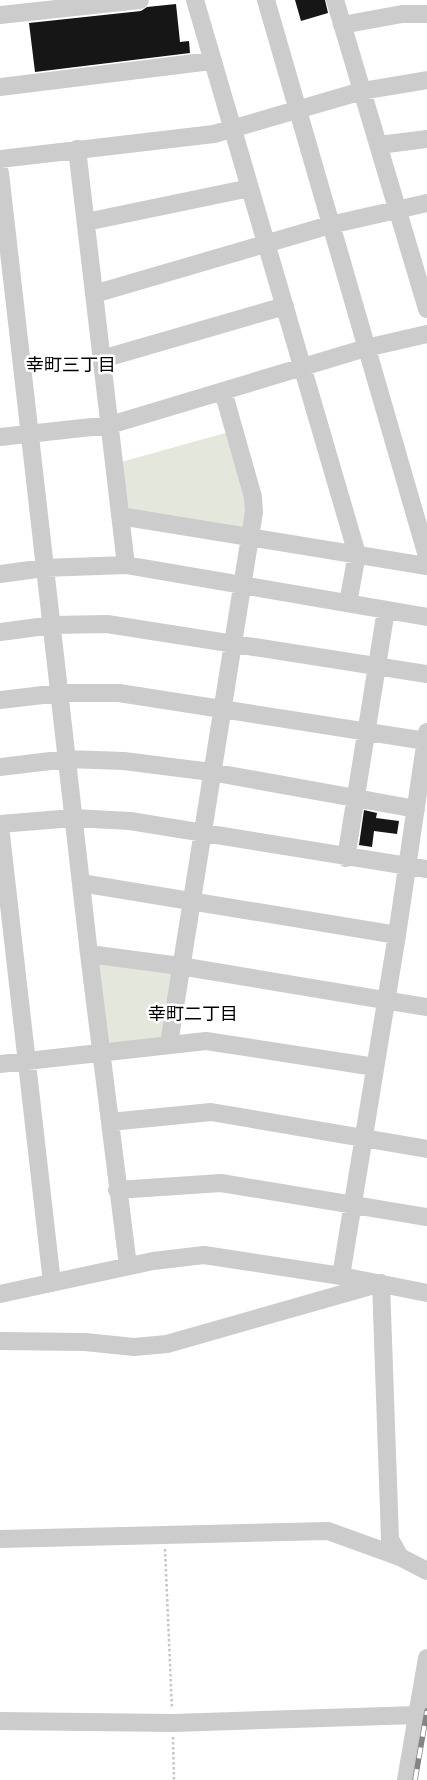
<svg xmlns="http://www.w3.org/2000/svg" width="427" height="1780" viewBox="0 0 427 1780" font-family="Helvetica,'Noto Sans JP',sans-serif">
  <rect width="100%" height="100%" fill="#fff"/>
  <!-- green -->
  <path fill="#e3e7dc" d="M229,432L248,504L246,527L238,529L124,508L121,462Z
    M98,961L173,972L161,1039L107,1044Z"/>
  <!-- building -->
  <path fill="#161616" d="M295,0H325L328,13L301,21Z
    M176,4L180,42L189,41L190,53L35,72L29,23L141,11L147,7Z
    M364,810L377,813L376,818L399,821L397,834L374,831L372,847L359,845Z"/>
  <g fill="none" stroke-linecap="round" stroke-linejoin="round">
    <!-- path -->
    <path stroke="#c6c6c6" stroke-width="2.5" stroke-dasharray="2.5 2.5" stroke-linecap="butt" d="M165,1549L172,1709
      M173,1737L174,1780"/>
    <!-- minor -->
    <path stroke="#ccc" stroke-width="18" d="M195,0L357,554L348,603
      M266,0L427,556
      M335,0L427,309
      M0,15L140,0
      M342,25L402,14H427
      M0,87L211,61
      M379,145L427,139
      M77,149L126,565
      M0,159L214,134L362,91L427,80
      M0,173L89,954L128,1266
      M86,222L250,188
      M94,294L330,225L427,203
      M102,359L285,306
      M0,437L110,425L366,348L427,334
      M120,516L427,566
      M0,574L44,568L126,565L427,617
      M0,632L53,625L107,624L427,674
      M0,700L60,693H119L426,741
      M0,767L67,759L124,761L211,772L416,809
      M0,824L73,818L130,821L427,869
      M0,826L52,1283
      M346,858L386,610
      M81,883L397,935
      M89,954L180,966L427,1007
      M169,1044L254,512L253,497L223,391
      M0,1064L206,1041L375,1067
      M110,1122L211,1112L427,1149
      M117,1190L221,1183L427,1217
      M341,1276L397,935L427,732
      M0,1294L153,1261L204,1255L341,1276L427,1293
      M0,1341L85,1342L134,1347L167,1344L381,1283L390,1539L400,1557L427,1571
      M0,1539L328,1531L400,1557
      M0,1721L173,1723L417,1715
      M406,1780L427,1658"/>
    <!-- rail casing -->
    <g stroke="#848484" stroke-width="5.5">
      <path id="rail" d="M415,1780L427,1711"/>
    </g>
    <!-- rail -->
    <use href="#rail" stroke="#fff" stroke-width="4" stroke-dasharray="11" stroke-linecap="butt"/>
  </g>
  <g text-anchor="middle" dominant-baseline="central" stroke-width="5" stroke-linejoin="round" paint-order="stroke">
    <!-- neighbourhood labels -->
    <g font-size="18" fill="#000" stroke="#fff">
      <text x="71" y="365">幸町三丁目</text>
      <text x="193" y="1014">幸町二丁目</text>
    </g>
  </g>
</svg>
